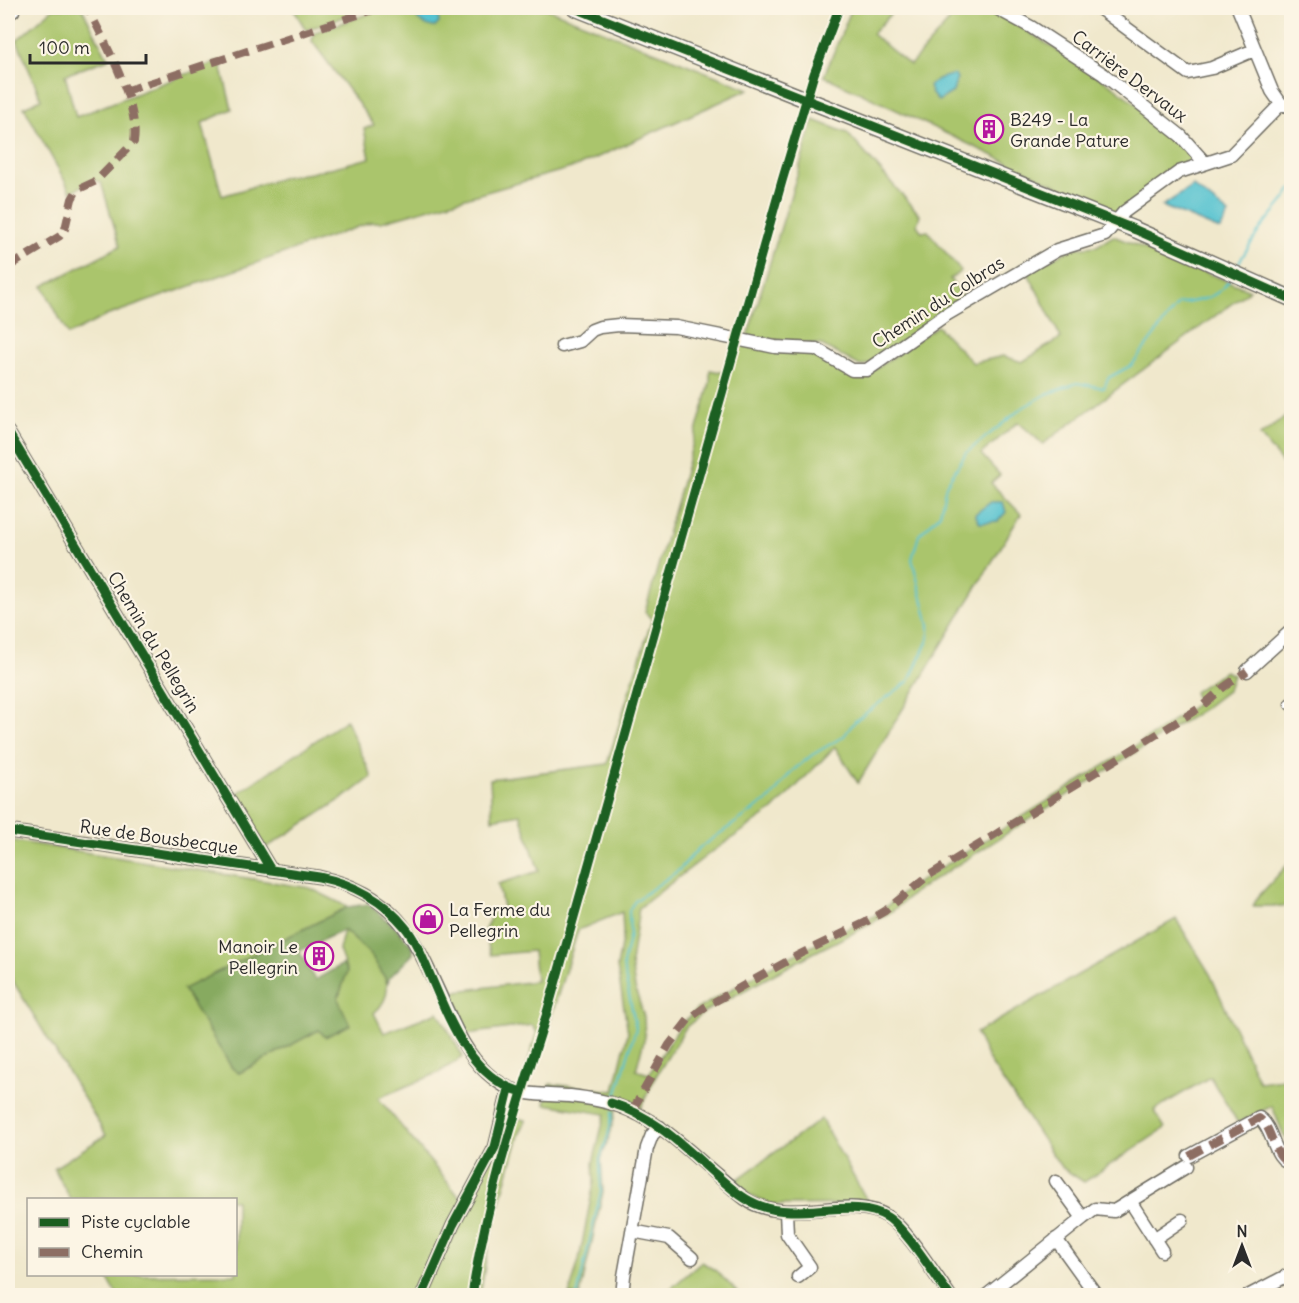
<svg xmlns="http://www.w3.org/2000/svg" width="1299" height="1303" viewBox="0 0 1299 1303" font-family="Delius,sans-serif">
  <rect width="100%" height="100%" fill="#fcf5e5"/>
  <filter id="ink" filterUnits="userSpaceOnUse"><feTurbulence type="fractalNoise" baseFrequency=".0167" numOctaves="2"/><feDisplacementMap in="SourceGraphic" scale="12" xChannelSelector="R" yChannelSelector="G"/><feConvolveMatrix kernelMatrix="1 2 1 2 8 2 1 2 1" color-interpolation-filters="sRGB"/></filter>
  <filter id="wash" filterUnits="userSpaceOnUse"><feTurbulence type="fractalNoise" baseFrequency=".008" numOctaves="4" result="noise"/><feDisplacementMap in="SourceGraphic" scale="24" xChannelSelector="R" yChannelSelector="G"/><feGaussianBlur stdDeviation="1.35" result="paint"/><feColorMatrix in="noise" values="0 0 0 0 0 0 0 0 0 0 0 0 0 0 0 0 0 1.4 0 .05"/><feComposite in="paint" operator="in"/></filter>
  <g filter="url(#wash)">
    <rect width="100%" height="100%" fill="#f0e8cc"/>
    <!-- green -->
    <path fill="#aac56c" stroke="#6a784c" stroke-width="1.5" d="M54,8H82L108,59L65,75L76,117L220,61L232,109L202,123L222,196L288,176L311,173L370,158L364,129L374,125L312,41L314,33L318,31L385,8H545L749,89L578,166L381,222H372L106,316L68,335L43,286L120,246L101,182L93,180L71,192L24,107L41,99L17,40Z
      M293,8H370L306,30Z
      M852,8H896L872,34L910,65L961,8H991L1113,86L1173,133L1198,159L1117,214L824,76Z
      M814,120L847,133L920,215L917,225L922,232L928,231L961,271L950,279L965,299L872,363L860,366L822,345L747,337Z
      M1113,236L1250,290L1043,444L1018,422L981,454L1000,475L991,483L1021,514L858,783L835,747L773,810L706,856L639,908L631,963L635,988L644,1017L645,1037L636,1070L649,1074L681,1025L697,1009L777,963L874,916L912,886L1153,735L1198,703L1194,692L1225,671L1233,675L1228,690L1202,710L916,891L891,912L863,928L813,953L706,1011L686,1027L656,1076L640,1109L618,1101L610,1134L601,1159L603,1192L580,1295H569L579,1260L594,1182L593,1163L605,1114L545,1104L550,1084L614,1091L628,1032L617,967L623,934L622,912L578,930L531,1082L523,1080L537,1032L532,1025L467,1034L462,1032L451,999L457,991L536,981L533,951L491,955L484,932L492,914L504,912L498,884L539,871L520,814L492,819L490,779L607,764L652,619L645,612L710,383V370L725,373L734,341C763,345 794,348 823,357C838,361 849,373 866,376L937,326L973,363L1003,356L1022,362L1061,338L1027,271L1073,248L1097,246Z
      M1291,413V474L1260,436Z
      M346,720L372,777L351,793L266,848L235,795Z
      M8,840L310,888L348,907L184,990L232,1068L239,1073L320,1029L338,999L347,972L339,950L344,930C368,951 408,983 374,1013L384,1033L438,1012L463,1057L438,1073L378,1098L462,1200L499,1145L503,1146L511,1117L526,1120L519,1135L489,1242L480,1295H117L106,1275L236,1274V1200L70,1199L54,1168L106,1135L8,973Z
      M1291,861V906H1253L1258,897Z
      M1176,919L1210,974L1259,1082L1291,1078V1146L1283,1134L1272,1106L1238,1123L1210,1077L1154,1110L1165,1128L1084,1182L1061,1167L990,1062L976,1033Z
      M821,1119L869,1204L773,1205L751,1196L734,1182Z
      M702,1262L716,1271L741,1295H663Z"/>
    <!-- forest -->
    <path fill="#87aa60" stroke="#596a46" stroke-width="1.5" d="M368,904L396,928L413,947V954L389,978L388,983L371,955L344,930L299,951L315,980L343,964L347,972L338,999L350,1025L325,1037L319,1030L239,1073L232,1068L183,989L348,907Z"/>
    <!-- water -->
    <path fill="#57c3d0" stroke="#41777e" stroke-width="1.5" d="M410,8H437L439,23L435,27C422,26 416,19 410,8Z
      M954,74L957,78L953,92L938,101L931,93L929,86L938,79Z
      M1193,186L1229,214L1220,230L1162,206Z
      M991,502H1003L1006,512L998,521L980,523L975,514Z"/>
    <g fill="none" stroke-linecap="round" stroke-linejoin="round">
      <!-- stream -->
      <path stroke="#57c3d0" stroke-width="2" d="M1239,262L1261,228L1286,198L1292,188
        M616,1096L636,1028L624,971L623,964L630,934L629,910L635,901L679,870L699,848L771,798L791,772L812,755L844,736L855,721L909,681L929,638V625L912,559L919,535L940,514L946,485L966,453L1022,408L1047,394L1077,383L1104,388L1108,378L1132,365L1178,304C1198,301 1218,299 1229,280
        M577,1296L601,1191L600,1159L608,1136L613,1112"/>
    </g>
  </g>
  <g filter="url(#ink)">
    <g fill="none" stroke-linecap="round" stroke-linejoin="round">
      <!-- minor casing -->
      <g stroke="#706d63" stroke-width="15">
        <path id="minor" d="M10,8L13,11
          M996,8L1031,27L1103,74L1181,136L1205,163
          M1099,8L1188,73L1212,68L1254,50
          M1238,8L1272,91L1281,104
          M562,346L580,341L592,330L600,327L619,325L676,327L775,347L816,349L852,370H867L944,316L1057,250L1105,235L1124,212L1179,172L1231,155L1281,104L1292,107
          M8,432L271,870
          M1247,671L1292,630
          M1291,704H1292
          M8,831L319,877C408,896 418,951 453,1023C463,1045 479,1070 500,1083C520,1097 547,1094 570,1096C587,1098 603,1100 619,1106C659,1120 687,1150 718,1176C729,1185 739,1195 750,1202C794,1225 852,1193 888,1217C907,1230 935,1275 950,1296
          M1189,1156L1259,1118C1275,1129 1272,1160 1292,1163
          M1130,1201L1162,1251
          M786,1212L787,1234L810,1267L798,1277
          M1083,1218L1095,1209L1114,1211L1186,1167
          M632,1231L669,1238L692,1258
          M1056,1239L1097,1296
          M1154,1239L1182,1220
          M422,1296L453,1225L495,1147L509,1089
          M622,1296L624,1276L647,1148L652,1135L660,1127
          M986,1296L1083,1218L1056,1181
          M1248,1296L1292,1273"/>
      </g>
      <!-- major casing -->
      <g stroke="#706d63" stroke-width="18">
        <path id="major" d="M575,8L1136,230L1292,299"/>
      </g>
      <!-- minor -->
      <use href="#minor" stroke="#fff" stroke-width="12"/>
      <!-- major -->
      <use href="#major" stroke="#fff" stroke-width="15"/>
      <!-- quiet -->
      <path stroke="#8d6e63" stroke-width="8" stroke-dasharray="15 8" stroke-linecap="butt" d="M125,91L379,8
        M8,267L60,236L65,229L72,199L77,190L96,181L134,142C140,104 104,42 88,8
        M632,1111L669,1045L689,1019L705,1007L800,954L866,922L885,911L928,876L1201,707L1224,687L1247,671
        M1189,1156L1259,1118C1275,1129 1272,1160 1292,1163"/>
      <!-- cycleway casing -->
      <g stroke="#fcf5e5" stroke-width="13">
        <path id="cycleway" d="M575,8L1136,230L1289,298
          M8,432L271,870
          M8,831L319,877C353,884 383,900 405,927C415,939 421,954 427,968C447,1013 468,1078 522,1092
          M611,1103C654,1116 683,1146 716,1175C730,1187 743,1200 761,1206C800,1221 855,1196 887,1217C906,1229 935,1276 950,1296
          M422,1296L453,1225L495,1147L509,1089
          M472,1296C486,1200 517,1108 546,1016L782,181L814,74L839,8"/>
      </g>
      <!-- cycleway -->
      <use href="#cycleway" stroke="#1b5e20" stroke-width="9"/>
    </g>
  </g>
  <!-- icons -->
  <defs>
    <g id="building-ring" transform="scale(1.5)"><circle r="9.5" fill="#fcf5e5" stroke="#b5179e" stroke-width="1.5"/><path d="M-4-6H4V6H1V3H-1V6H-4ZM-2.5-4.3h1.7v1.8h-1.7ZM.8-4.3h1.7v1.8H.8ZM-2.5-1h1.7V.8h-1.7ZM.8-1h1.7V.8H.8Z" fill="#b5179e"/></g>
    <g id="shop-ring" transform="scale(1.5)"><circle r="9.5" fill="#fcf5e5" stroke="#b5179e" stroke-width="1.5"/><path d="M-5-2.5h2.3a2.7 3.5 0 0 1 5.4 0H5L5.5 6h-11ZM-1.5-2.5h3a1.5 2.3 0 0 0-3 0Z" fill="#b5179e"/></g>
  </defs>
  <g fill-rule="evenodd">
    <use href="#building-ring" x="989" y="129"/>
    <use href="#shop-ring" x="428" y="919"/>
    <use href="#building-ring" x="319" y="956"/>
  </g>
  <g text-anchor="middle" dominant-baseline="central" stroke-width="4.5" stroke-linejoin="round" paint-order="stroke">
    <!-- street labels -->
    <g font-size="18" fill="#2b2b2b" stroke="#fcf5e5">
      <text transform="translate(1130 76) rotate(37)">Carrière Dervaux</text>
      <text transform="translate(938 302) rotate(-33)">Chemin du Colbras</text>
      <text transform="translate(154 642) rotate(59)">Chemin du Pellegrin</text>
      <text transform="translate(159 837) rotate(8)">Rue de Bousbecque</text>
    </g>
    <!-- poi labels -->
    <g font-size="18" fill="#2b2b2b" stroke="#fcf5e5" text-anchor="start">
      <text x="1010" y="119">B249 - La<tspan x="1010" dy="21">Grande Pature</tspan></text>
      <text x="449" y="909">La Ferme du<tspan x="449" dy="21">Pellegrin</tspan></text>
      <text x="298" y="946" text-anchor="end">Manoir Le<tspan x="298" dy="21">Pellegrin</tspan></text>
    </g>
  </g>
  <!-- margin -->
  <rect width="1299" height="1303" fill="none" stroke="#fcf5e5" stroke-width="30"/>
  <!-- legend -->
  <rect x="27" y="1198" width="210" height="78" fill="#fcf5e5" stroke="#a8a49b" stroke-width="1.5"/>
  <rect x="39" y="1218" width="30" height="9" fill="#1b5e20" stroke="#a8a49b" stroke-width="1.5"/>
  <text x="81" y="1228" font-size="18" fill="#2b2b2b">Piste cyclable</text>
  <rect x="39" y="1248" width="30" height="9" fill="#8d6e63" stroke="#a8a49b" stroke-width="1.5"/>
  <text x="81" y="1258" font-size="18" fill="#2b2b2b">Chemin</text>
  <!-- north arrow -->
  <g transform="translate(1242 1246)" stroke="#fcf5e5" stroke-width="4.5" paint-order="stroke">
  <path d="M0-4.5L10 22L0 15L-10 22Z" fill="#2b2b2b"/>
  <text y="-9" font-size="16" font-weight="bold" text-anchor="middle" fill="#2b2b2b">N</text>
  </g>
  <!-- scale -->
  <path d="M30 54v9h116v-9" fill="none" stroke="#2b2b2b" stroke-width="3"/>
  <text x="39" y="54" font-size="18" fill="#2b2b2b" stroke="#fcf5e5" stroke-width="4.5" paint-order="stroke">100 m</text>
</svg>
